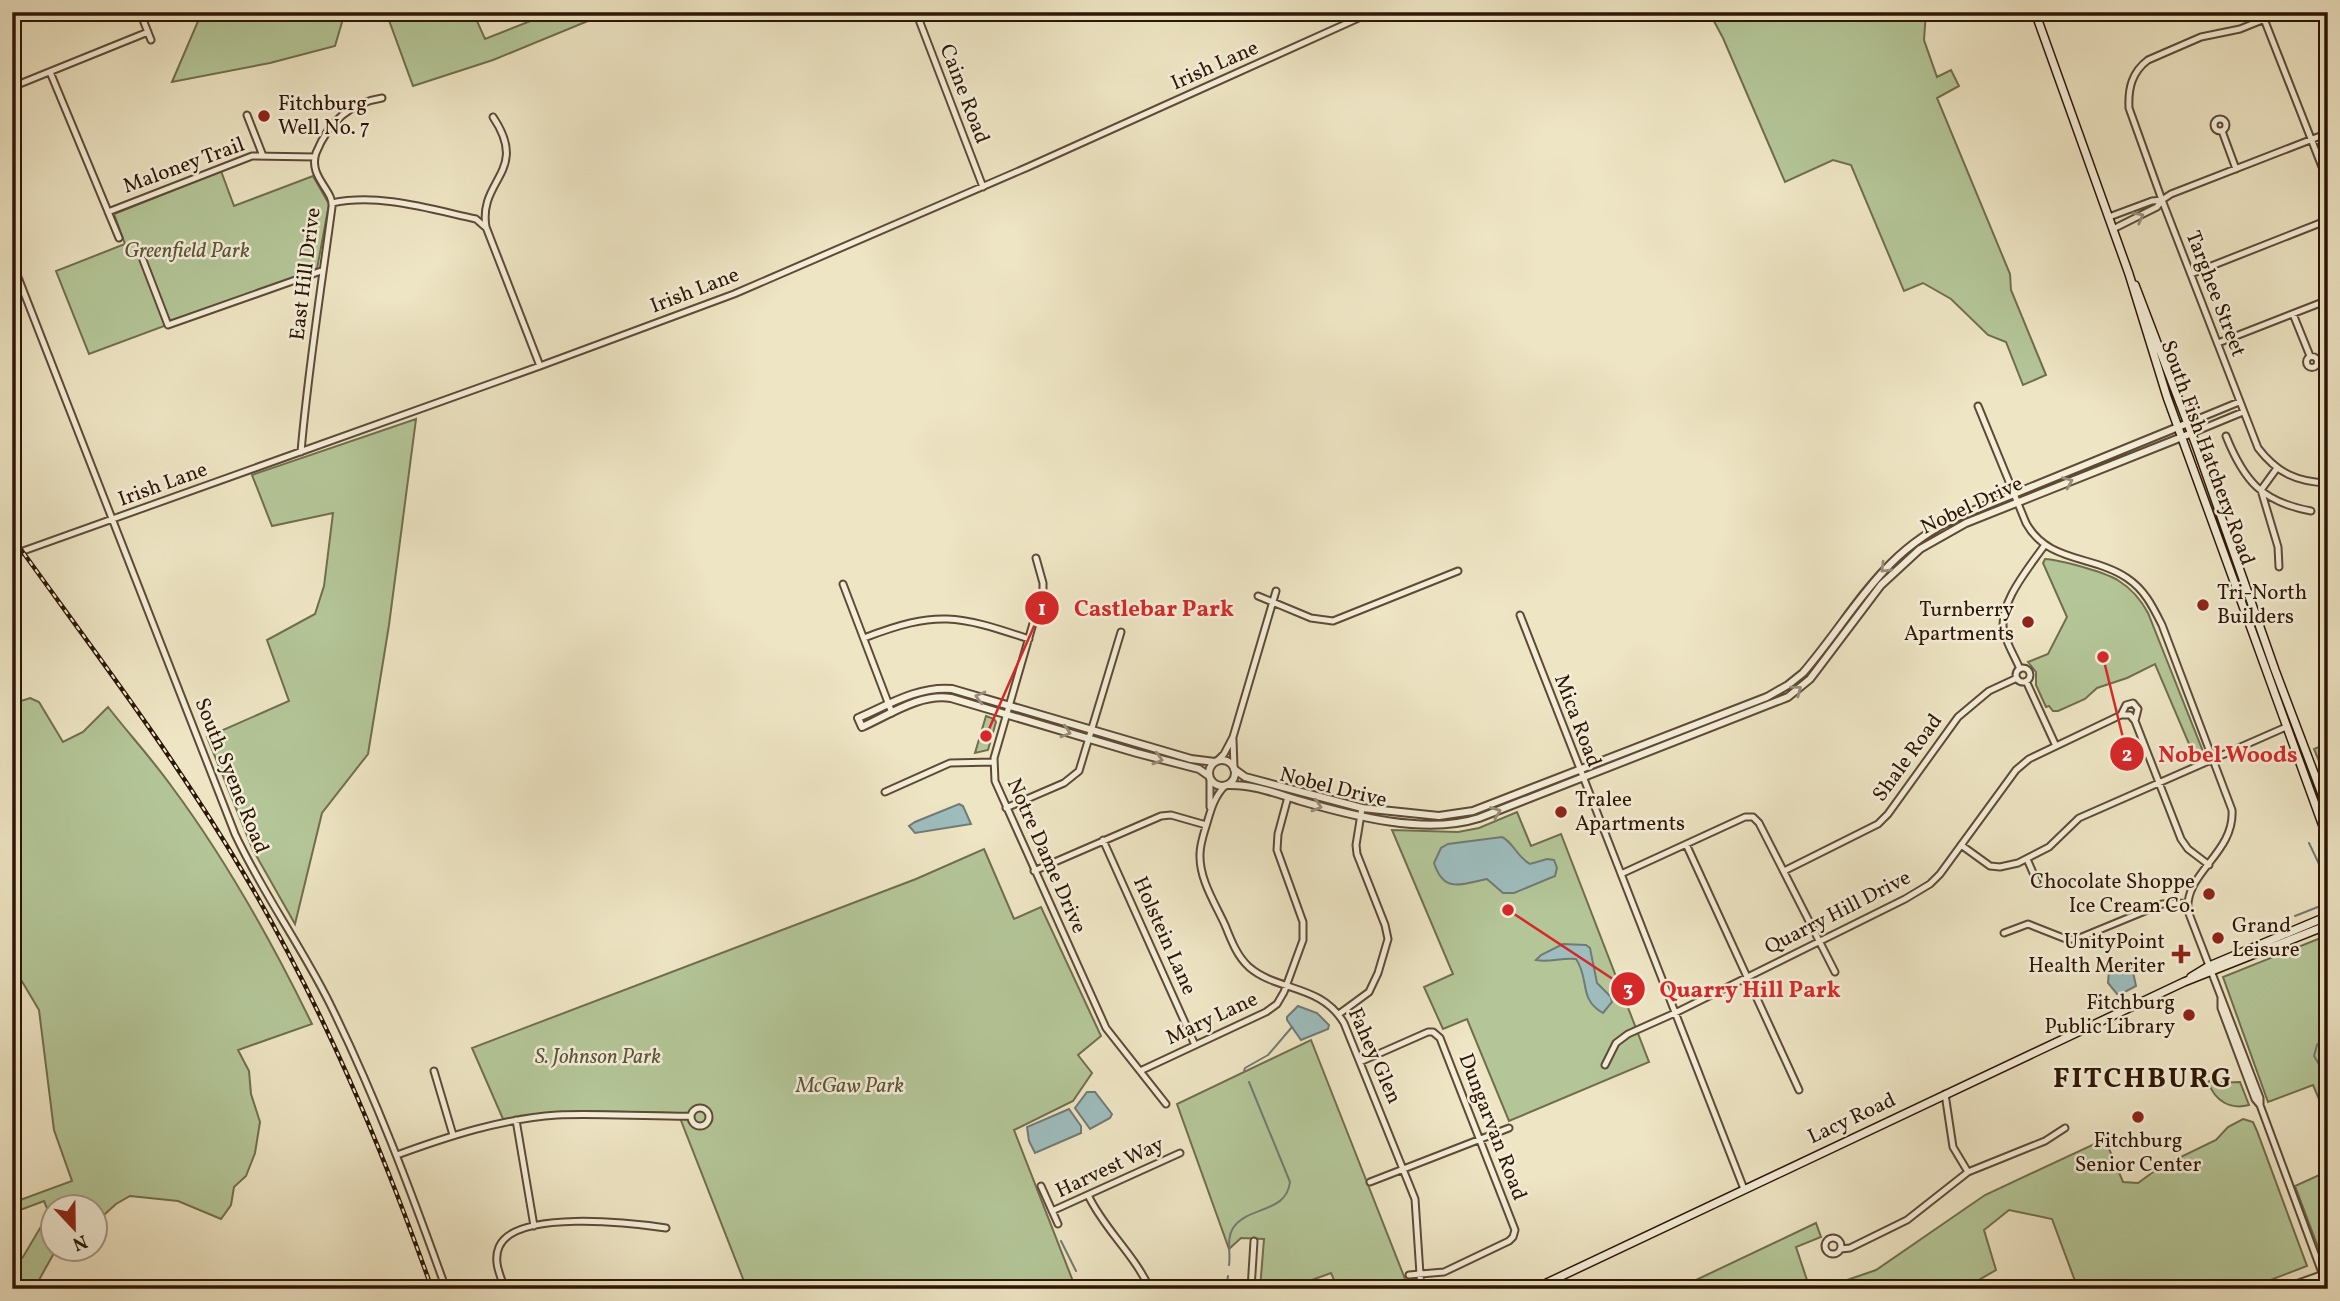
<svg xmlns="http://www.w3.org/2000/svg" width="2340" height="1301" viewBox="0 0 2340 1301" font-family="Vollkorn,serif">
  <rect width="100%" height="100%" fill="#eee5c4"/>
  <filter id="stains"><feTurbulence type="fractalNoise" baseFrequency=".00286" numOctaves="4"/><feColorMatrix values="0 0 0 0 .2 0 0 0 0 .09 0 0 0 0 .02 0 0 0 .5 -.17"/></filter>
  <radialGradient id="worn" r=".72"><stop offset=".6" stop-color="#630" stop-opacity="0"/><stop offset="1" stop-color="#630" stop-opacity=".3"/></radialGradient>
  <!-- green -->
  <path fill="#b4c698" stroke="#706e4e" stroke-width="2" d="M197,12H345L335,46L270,63L172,82L199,19Z
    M386,12H473L485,39L553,12H583L588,21L493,60L413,86Z
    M1709,12H1926L1924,40L1937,77L1951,70L1959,86L1937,98L2010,274L2011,290L2046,375L2023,385L2006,342L1988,335L1951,299L1923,283L1904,291L1851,165L1833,160L1785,182L1723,38Z
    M221,171L234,206L313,176L329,204L317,269L89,354L56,271L125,244L114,214Z
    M416,419L389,625L368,754L322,813L295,924L253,850L207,737L289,701L267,640L315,614L324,586L333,513L272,526L252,475Z
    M2045,559C2060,560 2106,572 2119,581C2132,589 2141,600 2148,613L2204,754L2195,758L2155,664L2127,678L2097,688L2085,699L2058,711H2053L2049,706L2046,707L2036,685V672L2028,662L2048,654L2067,617L2043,563Z
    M30,698L39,702L63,742L83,732L108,707C129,734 152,759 172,787C227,861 272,942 312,1024L238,1050L249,1071L251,1094L260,1122L255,1153L246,1176L234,1187L231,1205L221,1219L178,1201L130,1196L116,1204L95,1223L94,1206H52V1248L70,1249L54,1253L34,1289H12V1268L23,1257L49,1213L44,1201L12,1213V1203L72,1181L54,1130L39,1010L20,978L12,979V704Z
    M986,716L994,719L996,722L988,750L975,753Z
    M2328,743V783L2314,749Z
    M1517,812L1531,846L1561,834L1649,1062L1509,1121L1467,1019L1443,1029L1424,987L1453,974L1392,830L1458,832L1479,828Z
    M984,849L1014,919L1041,907L1101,1036L1078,1055L1092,1073L1073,1101L1014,1130L1076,1289H917L915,1284L903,1289H747L678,1113L580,1111L503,1119L472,1048L916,879Z
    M2328,935V1120L2313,1085L2268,1102L2223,977Z
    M1311,1040L1407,1284L1394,1289H1338L1331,1273L1287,1289H1260L1264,1239L1241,1238L1229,1249L1177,1104Z
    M2211,1080L2215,1083L2240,1082L2249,1105C2230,1110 2215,1101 2208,1082Z
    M2243,1119L2253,1122L2257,1131L2307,1266L2247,1289H2078L2052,1219L2009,1210L1984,1230L1996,1270L1963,1289H1821L1876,1270L1985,1195L2105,1139L2123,1182L2138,1183L2160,1167L2216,1140L2228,1127Z
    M2328,1171V1266L2324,1263L2295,1186Z
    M1816,1223L1821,1237L1796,1247L1810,1289H1677Z
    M621,1280L699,1289H621Z"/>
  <!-- water -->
  <path fill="#9ebdbe" stroke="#717a74" stroke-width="2" d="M959,804L963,806L971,824L915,833L909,826L915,822Z
    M1502,837C1514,843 1516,856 1530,864L1547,859L1554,860L1557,868L1555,876L1514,893H1503L1487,879C1461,884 1444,894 1434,863L1441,848L1448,844Z
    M1563,944L1586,945L1590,948L1597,983L1611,997L1612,1002L1603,1013C1578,999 1590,979 1576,959C1563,957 1549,963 1536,960L1541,955Z
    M2126,963L2132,967L2136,986L2121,994H2117L2108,983L2109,971Z
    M1298,1006L1317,1013L1329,1025L1328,1029L1301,1040L1287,1020V1017Z
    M1087,1092H1095L1112,1114L1110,1118L1090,1129L1075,1108Z
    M1069,1109L1081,1126V1133L1035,1153L1029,1141L1027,1127Z"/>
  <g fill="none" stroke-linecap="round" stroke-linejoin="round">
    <!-- stream -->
    <path stroke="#717a74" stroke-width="2" d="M2309,843L2319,864L2328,890
      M2295,916L2328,903
      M2328,1033L2317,1045L2314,1056L2328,1079
      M1244,1071L1245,1068L1268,1055L1292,1027
      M1061,1241L1076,1271
      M1229,1265C1231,1253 1226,1239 1233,1228C1249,1205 1286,1214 1290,1182L1249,1082
      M1227,1283L1228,1276"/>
    <!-- minor casing -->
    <g stroke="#5d4a35" stroke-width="9">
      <path id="minor" d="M140,12L151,40
        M916,12L983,187
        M2282,12L2240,29L2201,37L2148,60C2132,72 2128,88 2129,108L2162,200L2258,448C2277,473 2297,482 2328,483
        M2264,19L2328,182
        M50,72L119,238
        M12,87L148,32
        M247,115L263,156
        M493,117C530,172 478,179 486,227L540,366
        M2214 125a6 6 0 1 1 12 0a6 6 0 1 1-12 0Z
        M2222,131L2236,169
        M332,203C379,193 430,209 476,219L485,227
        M108,212L252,156L315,157
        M2109,217L2152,201L2162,200
        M2113,229L2157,207L2162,200L2171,194L2328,133
        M143,260L168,325L321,271
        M12,262L235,834C262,892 300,944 329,1002C375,1095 411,1191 446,1289
        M2191,274L2328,220
        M2293,314L2310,356
        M2218,343L2328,300
        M2306.5 362a5.5 5.5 0 1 1 11 0a5.5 5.5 0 1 1-11 0Z
        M1978,406L2026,523C2048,563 2093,555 2127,578C2145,590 2153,607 2162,625L2232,810C2235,853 2184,873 2188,911L2260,1098V1105L2328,1289
        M2188,423L2239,402
        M2192,433L2243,412
        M2226,436C2244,481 2262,502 2311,511
        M301,452C308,370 321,289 332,207C334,190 308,177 316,153C328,123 350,103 382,98
        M2277,468L2261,490L2278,547L2279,567
        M12,555L540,366L734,294L1028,167L1372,12
        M1036,558L1043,583V589L994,758L995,781L1106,1028L1166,1104
        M843,584L892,713
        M1258,596L1311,618L1333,621L1458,571
        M1520,615L1744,1189
        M864,638C937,610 957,615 1029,639
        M2016 675a7 7 0 1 1 14 0a7 7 0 1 1-14 0Z
        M2020,669C2015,657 2008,646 2004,633C1997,605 2028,569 2044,546
        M2026,681L2056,746
        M2121,715L2126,705L2133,703L2138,709L2135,721
        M1233,739L1234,768
        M1217,761L1224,754L1233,737L1276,591
        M1226,785C1215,795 1211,809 1207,823C1204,833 1200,844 1200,854C1199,879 1215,903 1225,925C1231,940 1237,956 1249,967C1278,992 1321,984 1344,1023L1415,1199L1421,1289
        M885,792L950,763L993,762
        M1210,807V778
        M1006,808L1064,783L1079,771L1121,632
        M1103,840L1195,1045
        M1686,844L1799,1090
        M1961,845L1990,866L2000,867L2018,863L2049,847L2079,818L2286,727
        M2027,859L2037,882
        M1034,871L1161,816L1171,815L1206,825
        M1784,871L1878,824L1888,814L1958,717L1989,691L2017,678
        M1621,874L1745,817H1753L1759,823L1835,972
        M2004,933L2028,924L2066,939H2077L2162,904L2187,903
        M2221,998V1008L2255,1099L2260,1105
        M1339,1014L1369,992L1378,973L1388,939L1385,925L1357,854L1356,845L1362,808
        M1360,1062L1428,1032H1433L1440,1038L1515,1230L1513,1237L1509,1241L1444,1272L1409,1275
        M1605,1065L1616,1043L1628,1034L1675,1013L1905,899L1930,884L1940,874L2016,770L2029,759L2121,715H2130L2135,721L2181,839L2188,849L2209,865
        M434,1071L453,1135
        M1140,1071L1266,1012L1277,1004L1284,992L1303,940V922L1277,850L1278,834L1288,797
        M1945,1094L1953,1147L1968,1172
        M691 1117a9 9 0 1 1 18 0a9 9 0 1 1-18 0Z
        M516,1120L534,1226
        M397,1155C449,1136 501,1119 557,1115C602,1113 647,1117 691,1116
        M1370,1182L1509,1128
        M1041,1186L1058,1224
        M1088,1195C1104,1229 1134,1254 1150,1289
        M1052,1211L1180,1153
        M1825 1246a8 8 0 1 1 16 0a8 8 0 1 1-16 0Z
        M1841,1249L1850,1248L1907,1220L1968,1172L2045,1141L2065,1128
        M505,1289C500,1275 493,1261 499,1247C515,1209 632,1223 666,1228
        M1251,1289L1254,1241"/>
    </g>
    <!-- tertiary casing -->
    <g stroke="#5d4a35" stroke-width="10">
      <path id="tertiary" d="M1209 773a13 13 0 1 1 26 0a13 13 0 1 1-26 0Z
        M1234,769L1245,777L1362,808L1439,816L1473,811L1767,697L1788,685L1803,673C1856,611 1880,552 1960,516L2188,423
        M1209,776L1199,769L1137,753L951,698C920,693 889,715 862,727L858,718C888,705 918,686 952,689L1191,759L1215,762
        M1227,785C1254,784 1277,794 1301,801C1353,816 1426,835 1479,818L1788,697L1810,679L1881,585L1920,549L1966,523L2192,433
        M2283,1289L2328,1273"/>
    </g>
    <!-- secondary casing -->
    <g stroke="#2d1605" stroke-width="10">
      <path id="secondary" d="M2035,12L2129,274L2167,397L2328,840
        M2135,285L2196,445L2275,670L2328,810
        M2191,977L2209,966L2328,916
        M1534,1289L2184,982L2328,925"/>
    </g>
    <!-- minor -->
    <use href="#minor" stroke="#f4eed9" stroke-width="5"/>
    <!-- tertiary -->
    <use href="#tertiary" stroke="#f4eed9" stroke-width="6"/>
    <!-- secondary -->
    <use href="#secondary" stroke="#f4eed9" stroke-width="7"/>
    <!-- rail casing -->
    <g stroke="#2d1605" stroke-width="4.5">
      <path id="rail" d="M12,537C91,647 175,757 244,874C323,1007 380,1143 432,1289"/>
    </g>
    <!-- rail -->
    <use href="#rail" stroke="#f4eed9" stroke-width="2" stroke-dasharray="5" stroke-linecap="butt"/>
  </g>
  <!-- one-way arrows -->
  <defs><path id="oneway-chevron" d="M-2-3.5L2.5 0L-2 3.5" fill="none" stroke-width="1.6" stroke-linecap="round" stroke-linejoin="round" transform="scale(1.75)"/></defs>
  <g stroke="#9a8d7a">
    <use href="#oneway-chevron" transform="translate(2139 217) rotate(-28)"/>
    <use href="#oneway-chevron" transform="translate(2068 482) rotate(-23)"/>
    <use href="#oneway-chevron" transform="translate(1885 568) rotate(135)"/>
    <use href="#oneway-chevron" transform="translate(1797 690) rotate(-36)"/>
    <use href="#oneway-chevron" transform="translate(980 697) rotate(-165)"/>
    <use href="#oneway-chevron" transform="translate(1066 732) rotate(17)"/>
    <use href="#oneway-chevron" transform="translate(1158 759) rotate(16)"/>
    <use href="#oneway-chevron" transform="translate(1317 806) rotate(16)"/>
    <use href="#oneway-chevron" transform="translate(1496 812) rotate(-21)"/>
  </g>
  <!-- markers -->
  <g fill="#8f2418" stroke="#f4eed9" stroke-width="2.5">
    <circle cx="264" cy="116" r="7"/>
    <circle cx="2203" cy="605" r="7"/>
    <circle cx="2028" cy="622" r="7"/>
    <circle cx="1561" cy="812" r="7"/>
    <circle cx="2209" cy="894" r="7"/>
    <circle cx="2218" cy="938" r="7"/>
    <path d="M2177.5 943.5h7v7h7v7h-7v7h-7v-7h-7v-7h7z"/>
    <circle cx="2189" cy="1015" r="7"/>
    <circle cx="2138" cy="1117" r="7"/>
  </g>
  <g text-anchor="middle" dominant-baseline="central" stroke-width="5" stroke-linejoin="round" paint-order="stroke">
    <!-- street labels -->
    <g font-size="21" fill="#2d1605" stroke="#f4eed9">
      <text transform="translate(1215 66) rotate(-24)">Irish Lane</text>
      <text transform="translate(964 94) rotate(69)">Caine Road</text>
      <text transform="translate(184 166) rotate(-20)">Maloney Trail</text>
      <text transform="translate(306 274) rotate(-83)">East Hill Drive</text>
      <text transform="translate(695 291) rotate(-21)">Irish Lane</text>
      <text transform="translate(2215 294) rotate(69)">Targhee Street</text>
      <text transform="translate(2207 453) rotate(70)">South Fish Hatchery Road</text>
      <text transform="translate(163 485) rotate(-20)">Irish Lane</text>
      <text transform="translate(1972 506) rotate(-25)">Nobel Drive</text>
      <text transform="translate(1577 721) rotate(69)">Mica Road</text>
      <text transform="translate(1908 758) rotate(-54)">Shale Road</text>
      <text transform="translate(231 776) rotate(68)">South Syene Road</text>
      <text transform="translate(1333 788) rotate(14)">Nobel Drive</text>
      <text transform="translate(1046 856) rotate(66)">Notre Dame Drive</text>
      <text transform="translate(1838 913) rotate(-27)">Quarry Hill Drive</text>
      <text transform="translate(1164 936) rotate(66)">Holstein Lane</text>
      <text transform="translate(1212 1019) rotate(-25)">Mary Lane</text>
      <text transform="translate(1374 1056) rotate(66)">Fahey Glen</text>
      <text transform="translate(1852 1119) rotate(-25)">Lacy Road</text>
      <text transform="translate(1492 1127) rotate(69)">Dungarvan Road</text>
      <text transform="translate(1110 1168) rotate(-25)">Harvest Way</text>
    </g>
    <!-- poi labels -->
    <g font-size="21" fill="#2d1605" stroke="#f4eed9" text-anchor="start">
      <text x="278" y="104">Fitchburg<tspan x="278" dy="24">Well No. 7</tspan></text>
      <text x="2217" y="593">Tri-North<tspan x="2217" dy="24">Builders</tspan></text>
      <text x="2014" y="610" text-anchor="end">Turnberry<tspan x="2014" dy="24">Apartments</tspan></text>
      <text x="1575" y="800">Tralee<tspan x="1575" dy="24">Apartments</tspan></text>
      <text x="2195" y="882" text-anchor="end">Chocolate Shoppe<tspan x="2195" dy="24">Ice Cream Co.</tspan></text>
      <text x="2232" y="926">Grand<tspan x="2232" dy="24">Leisure</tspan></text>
      <text x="2165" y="942" text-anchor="end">UnityPoint<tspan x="2165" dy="24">Health Meriter</tspan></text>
      <text x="2175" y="1003" text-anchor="end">Fitchburg<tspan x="2175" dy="24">Public Library</tspan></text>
      <text x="2138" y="1141" text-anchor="middle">Fitchburg<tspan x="2138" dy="24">Senior Center</tspan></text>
    </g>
    <!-- park labels -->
    <g font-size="21" font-style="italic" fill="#5c5438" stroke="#f4eed9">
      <text x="187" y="251">Greenfield Park</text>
      <text x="598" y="1057">S. Johnson Park</text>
      <text x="850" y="1086">McGaw Park</text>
    </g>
    <!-- district labels -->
    <g font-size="28" font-weight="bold" letter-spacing="2" fill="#2d1605" stroke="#f4eed9">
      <text x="2143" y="1079">FITCHBURG</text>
    </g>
  </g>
  <!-- callouts -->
  <path fill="none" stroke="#d62828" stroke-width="2.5" d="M986 736L1042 608M2103 657L2127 754M1508 910L1628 989"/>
  <g fill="#d62828" stroke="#f4eed9" stroke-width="2.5">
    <circle cx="986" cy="736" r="7"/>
    <circle cx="2103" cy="657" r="7"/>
    <circle cx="1508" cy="910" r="7"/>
    <circle cx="1042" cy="608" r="18"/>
    <circle cx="2127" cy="754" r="18"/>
    <circle cx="1628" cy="989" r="18"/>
  </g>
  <g font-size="21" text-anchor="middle" font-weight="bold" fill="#fff">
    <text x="1042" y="615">1</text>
    <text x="2127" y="761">2</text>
    <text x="1628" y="996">3</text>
  </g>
  <g font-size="23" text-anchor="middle" font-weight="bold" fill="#d62828" stroke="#f4eed9" stroke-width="5" stroke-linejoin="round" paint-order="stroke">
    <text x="1154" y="616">Castlebar Park</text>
    <text x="2228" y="762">Nobel Woods</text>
    <text x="1750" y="997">Quarry Hill Park</text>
  </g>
  <!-- margin -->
  <rect width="2340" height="1301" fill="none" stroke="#eee5c4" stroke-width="42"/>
  <rect x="14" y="14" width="2312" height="1273" fill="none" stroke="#2d1605" stroke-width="3.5"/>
  <rect x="21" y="21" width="2298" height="1259" fill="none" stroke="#2d1605" stroke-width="2"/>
  <!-- north arrow -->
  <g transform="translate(74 1228) rotate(158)"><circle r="33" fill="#f4eed9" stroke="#a49884" stroke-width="2"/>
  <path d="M0-5L12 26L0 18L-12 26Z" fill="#8f2418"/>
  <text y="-10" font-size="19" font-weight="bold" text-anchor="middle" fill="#2d1605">N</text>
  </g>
  <rect width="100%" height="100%" filter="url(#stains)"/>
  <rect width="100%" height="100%" fill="url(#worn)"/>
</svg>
